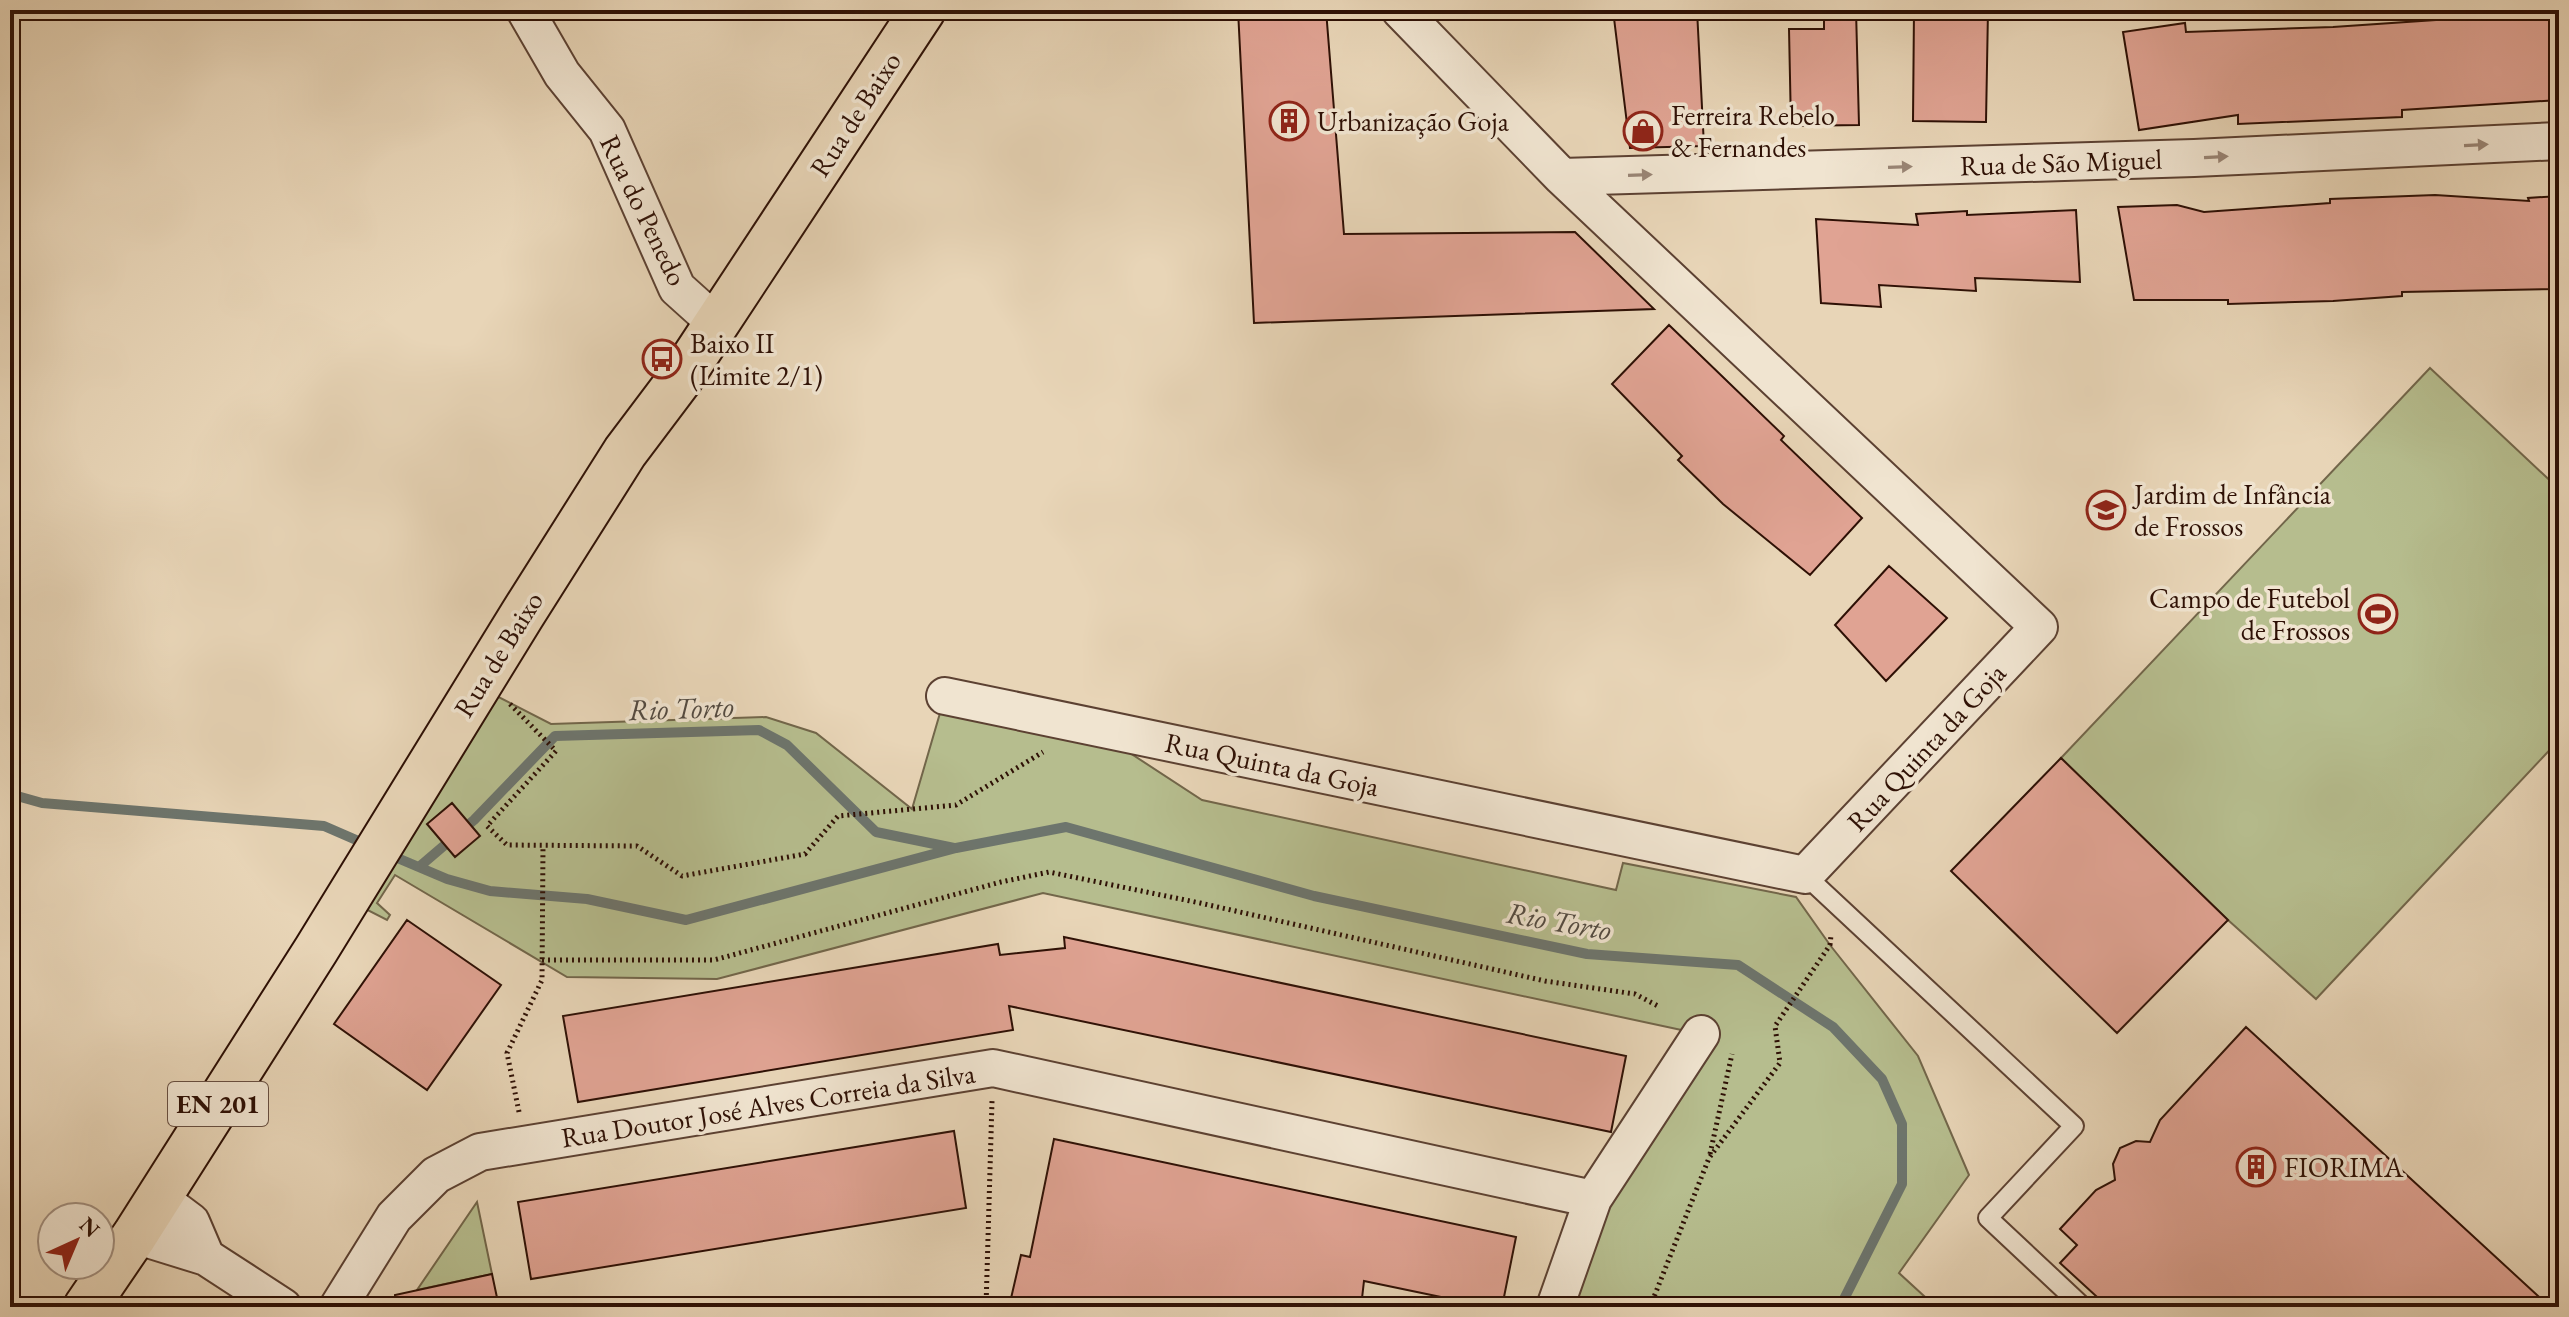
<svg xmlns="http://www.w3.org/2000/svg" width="2569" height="1317" viewBox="0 0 2569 1317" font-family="'EB Garamond',serif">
  <rect width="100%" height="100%" fill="#e8d5b7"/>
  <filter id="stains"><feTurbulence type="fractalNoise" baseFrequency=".0025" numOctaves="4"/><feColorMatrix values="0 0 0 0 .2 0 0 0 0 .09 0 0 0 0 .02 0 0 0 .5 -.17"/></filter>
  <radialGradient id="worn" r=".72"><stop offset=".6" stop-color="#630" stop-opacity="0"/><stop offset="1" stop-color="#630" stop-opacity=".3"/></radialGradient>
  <!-- green -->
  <path fill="#b6bd8e" stroke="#72664a" stroke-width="2" d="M2430,368L2559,489V740L2316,999L2228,920L2061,758Z
    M477,686L551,724L766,717L816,733L912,809L945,696L1087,725L1202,800L1616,890L1623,863L1796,897L1830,945L1918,1056L1969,1175L1899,1273L1936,1307H1555L1700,1034L1043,893L717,979L567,977L395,875L377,903L390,915L387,920L348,900Z
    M477,1202L492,1274L417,1290Z"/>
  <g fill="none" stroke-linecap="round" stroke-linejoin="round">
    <!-- stream -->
    <path stroke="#6d756d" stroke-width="10" d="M10,794L42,803L324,826L370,846
      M388,854L447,879L490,891L587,899L686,920L956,848L1066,827L1314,896L1587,954L1738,965L1833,1027L1882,1079L1902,1124V1184L1840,1307
      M419,867L474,820L555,736L759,730L787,745L876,832L954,848"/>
  </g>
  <!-- building -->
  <path fill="#e0a393" stroke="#2e1005" stroke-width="2" d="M1238,10H1326L1344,234L1575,232L1654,309L1254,323Z
    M1613,10H1697L1704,146L1630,148Z
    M1824,10H1856L1859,125L1791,126L1789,29H1824Z
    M1914,10H1988L1986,122L1913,121Z
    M2495,11V15L2559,12V100L2402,110V117L2238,124V115L2139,130L2123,32L2185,23L2186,32L2333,27L2435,20L2434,14Z
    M2435,195L2529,201L2528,198L2559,196V289L2402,292V296L2333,301L2228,304V300H2134L2118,207L2177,205L2204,212L2330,203V199Z
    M2076,210L2080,282L1975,278L1976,291L1879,285L1881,307L1821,303L1816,219L1918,225L1916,214L1967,211V215Z
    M1669,325L1784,436L1781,440L1862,518L1810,575L1723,504L1678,460L1682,456L1612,384Z
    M1889,566L1947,618L1886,681L1835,625Z
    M2061,758L2228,920L2117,1033L1951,871Z
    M452,803L480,836L455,857L427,824Z
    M407,920L501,985L427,1090L334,1024Z
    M1064,937L1626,1056L1611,1132L1009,1006L1013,1030L578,1102L563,1016L998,944L1000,955L1065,948Z
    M2246,1027L2550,1307H2108L2060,1263L2077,1245L2060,1229L2096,1190L2115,1180L2113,1164L2120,1148L2136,1141L2150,1142L2160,1120Z
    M954,1131L966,1208L531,1279L518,1202Z
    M1054,1139L1516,1237L1502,1307H1489L1364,1281L1361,1307H1009L1021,1255L1030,1257Z
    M492,1274L499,1307H396L395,1295Z"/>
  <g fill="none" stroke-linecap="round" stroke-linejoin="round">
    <!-- service casing -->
    <g stroke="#5c4132" stroke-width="22">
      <path id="service" d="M1805,875L2074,1126L1988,1218L2083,1307"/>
    </g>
    <!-- minor casing -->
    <g stroke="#5c4132" stroke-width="40">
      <path id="minor" d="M525,10L562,74L607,130L677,288L717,324
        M1562,177L2194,158L2559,141
        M945,696L1805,875L2039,627L1562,177L1400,10
        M159,1198L191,1222L206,1257
        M135,1235L206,1257L283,1307
        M338,1307L394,1217L436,1175L480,1152L993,1068L1593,1199
        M1555,1307L1593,1199L1701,1034"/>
    </g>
    <!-- primary casing -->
    <g stroke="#2e1005" stroke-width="48">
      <path id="primary" d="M86,1307L135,1235L316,950L522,615L625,452L680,379L923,10"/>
    </g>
    <!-- path -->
    <path stroke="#2e1005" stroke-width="5" stroke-dasharray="2 4" stroke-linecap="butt" d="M510,704L556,751L487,826L507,845L637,846L682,876L805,854L838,816L956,805L1043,752
      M542,960H714L1001,882L1049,872L1200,903L1545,981L1635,994L1660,1007
      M519,1112L507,1053L542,980L543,846
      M1710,1154L1732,1054
      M986,1307L992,1101
      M1650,1307L1709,1158L1780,1063L1775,1026L1830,945L1831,935"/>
    <!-- service -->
    <use href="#service" stroke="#f0e4d0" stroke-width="18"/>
    <!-- minor -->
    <use href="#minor" stroke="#f0e4d0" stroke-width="36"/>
    <!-- primary -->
    <use href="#primary" stroke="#e8d5b7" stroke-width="44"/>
  </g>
  <!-- one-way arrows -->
  <defs><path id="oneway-solid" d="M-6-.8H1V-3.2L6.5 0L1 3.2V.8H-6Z" transform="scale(2)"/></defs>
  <g fill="#998575">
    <use href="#oneway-solid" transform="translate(2476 145) rotate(-3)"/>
    <use href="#oneway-solid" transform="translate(2216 157) rotate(-3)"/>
    <use href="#oneway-solid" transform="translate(1900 167) rotate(-2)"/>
    <use href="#oneway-solid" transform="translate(1640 175) rotate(-2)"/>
  </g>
  <!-- icons -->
  <defs>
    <g id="building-ring" transform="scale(2)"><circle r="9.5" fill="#f0e4d0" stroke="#8f2418" stroke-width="1.5"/><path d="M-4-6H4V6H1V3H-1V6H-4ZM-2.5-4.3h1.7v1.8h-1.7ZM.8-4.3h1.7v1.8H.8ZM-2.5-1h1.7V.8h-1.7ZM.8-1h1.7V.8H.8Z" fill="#8f2418"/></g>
    <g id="shop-ring" transform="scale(2)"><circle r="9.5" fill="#f0e4d0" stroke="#8f2418" stroke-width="1.5"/><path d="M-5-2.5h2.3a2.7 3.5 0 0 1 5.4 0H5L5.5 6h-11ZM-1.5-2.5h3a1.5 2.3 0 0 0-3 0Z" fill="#8f2418"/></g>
    <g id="bus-ring" transform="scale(2)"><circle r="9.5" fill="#f0e4d0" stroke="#8f2418" stroke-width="1.5"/><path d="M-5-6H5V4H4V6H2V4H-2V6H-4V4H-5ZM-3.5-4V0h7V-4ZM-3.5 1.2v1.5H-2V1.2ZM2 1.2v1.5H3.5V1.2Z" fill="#8f2418"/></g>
    <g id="school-ring" transform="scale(2)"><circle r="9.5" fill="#f0e4d0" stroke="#8f2418" stroke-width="1.5"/><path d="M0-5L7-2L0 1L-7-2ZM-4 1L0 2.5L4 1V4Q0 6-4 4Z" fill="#8f2418"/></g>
    <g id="stadium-ring" transform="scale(2)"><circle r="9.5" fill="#f0e4d0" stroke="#8f2418" stroke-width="1.5"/><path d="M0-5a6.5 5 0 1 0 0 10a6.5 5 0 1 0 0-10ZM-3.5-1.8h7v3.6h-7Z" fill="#8f2418"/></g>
  </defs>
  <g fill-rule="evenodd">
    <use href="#building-ring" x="1289" y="121"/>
    <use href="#shop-ring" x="1643" y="131"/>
    <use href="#bus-ring" x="662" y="359"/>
    <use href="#school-ring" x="2106" y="510"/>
    <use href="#stadium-ring" x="2378" y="614"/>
    <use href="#building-ring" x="2256" y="1167"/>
  </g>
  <g text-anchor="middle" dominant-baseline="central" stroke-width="7" stroke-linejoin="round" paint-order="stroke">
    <!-- shield labels -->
    <rect fill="#f0e4d0" stroke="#685042" stroke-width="2" x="168" y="1082" width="100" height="44" rx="6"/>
    <g font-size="26" font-weight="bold" fill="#2e1005">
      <text x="218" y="1104">EN 201</text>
    </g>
    <!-- street labels -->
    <g font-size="28" fill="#2e1005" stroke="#f0e4d0">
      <text transform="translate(855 114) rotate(-57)">Rua de Baixo</text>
      <text transform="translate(2061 162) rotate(-2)">Rua de São Miguel</text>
      <text transform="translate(644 210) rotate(64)">Rua do Penedo</text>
      <text transform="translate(498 654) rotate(-58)">Rua de Baixo</text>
      <text transform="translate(1926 747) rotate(-47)">Rua Quinta da Goja</text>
      <text transform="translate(1272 764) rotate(12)">Rua Quinta da Goja</text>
      <text transform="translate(768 1105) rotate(-9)">Rua Doutor José Alves Correia da Silva</text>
    </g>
    <!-- poi labels -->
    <g font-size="28" fill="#2e1005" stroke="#f0e4d0" text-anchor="start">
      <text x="1671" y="115">Ferreira Rebelo<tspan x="1671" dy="32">&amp; Fernandes</tspan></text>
      <text x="1317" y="121">Urbanização Goja</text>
      <text x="690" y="343">Baixo II<tspan x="690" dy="32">(Limite 2/1)</tspan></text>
      <text x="2134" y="494">Jardim de Infância<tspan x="2134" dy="32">de Frossos</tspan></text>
      <text x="2350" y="598" text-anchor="end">Campo de Futebol<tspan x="2350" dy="32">de Frossos</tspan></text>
      <text x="2284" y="1167">FIORIMA</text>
    </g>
    <!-- water labels -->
    <g font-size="30" font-style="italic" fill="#534b42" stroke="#f0e4d0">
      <text transform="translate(681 708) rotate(-2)">Rio Torto</text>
      <text transform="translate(1559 921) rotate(10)">Rio Torto</text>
    </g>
  </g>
  <!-- margin -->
  <rect width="2569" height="1317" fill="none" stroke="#e8d5b7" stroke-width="40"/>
  <rect x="12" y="12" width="2545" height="1293" fill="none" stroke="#2e1005" stroke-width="4"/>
  <rect x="20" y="20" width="2529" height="1277" fill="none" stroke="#2e1005" stroke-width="2"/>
  <!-- north arrow -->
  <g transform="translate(76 1241) rotate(44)"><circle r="38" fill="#f0e4d0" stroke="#a28f7f" stroke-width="2"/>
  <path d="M0-6L14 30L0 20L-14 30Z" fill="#8f2418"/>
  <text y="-12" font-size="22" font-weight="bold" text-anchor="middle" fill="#2e1005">N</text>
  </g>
  <rect width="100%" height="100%" filter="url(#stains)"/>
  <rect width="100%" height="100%" fill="url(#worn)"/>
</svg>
